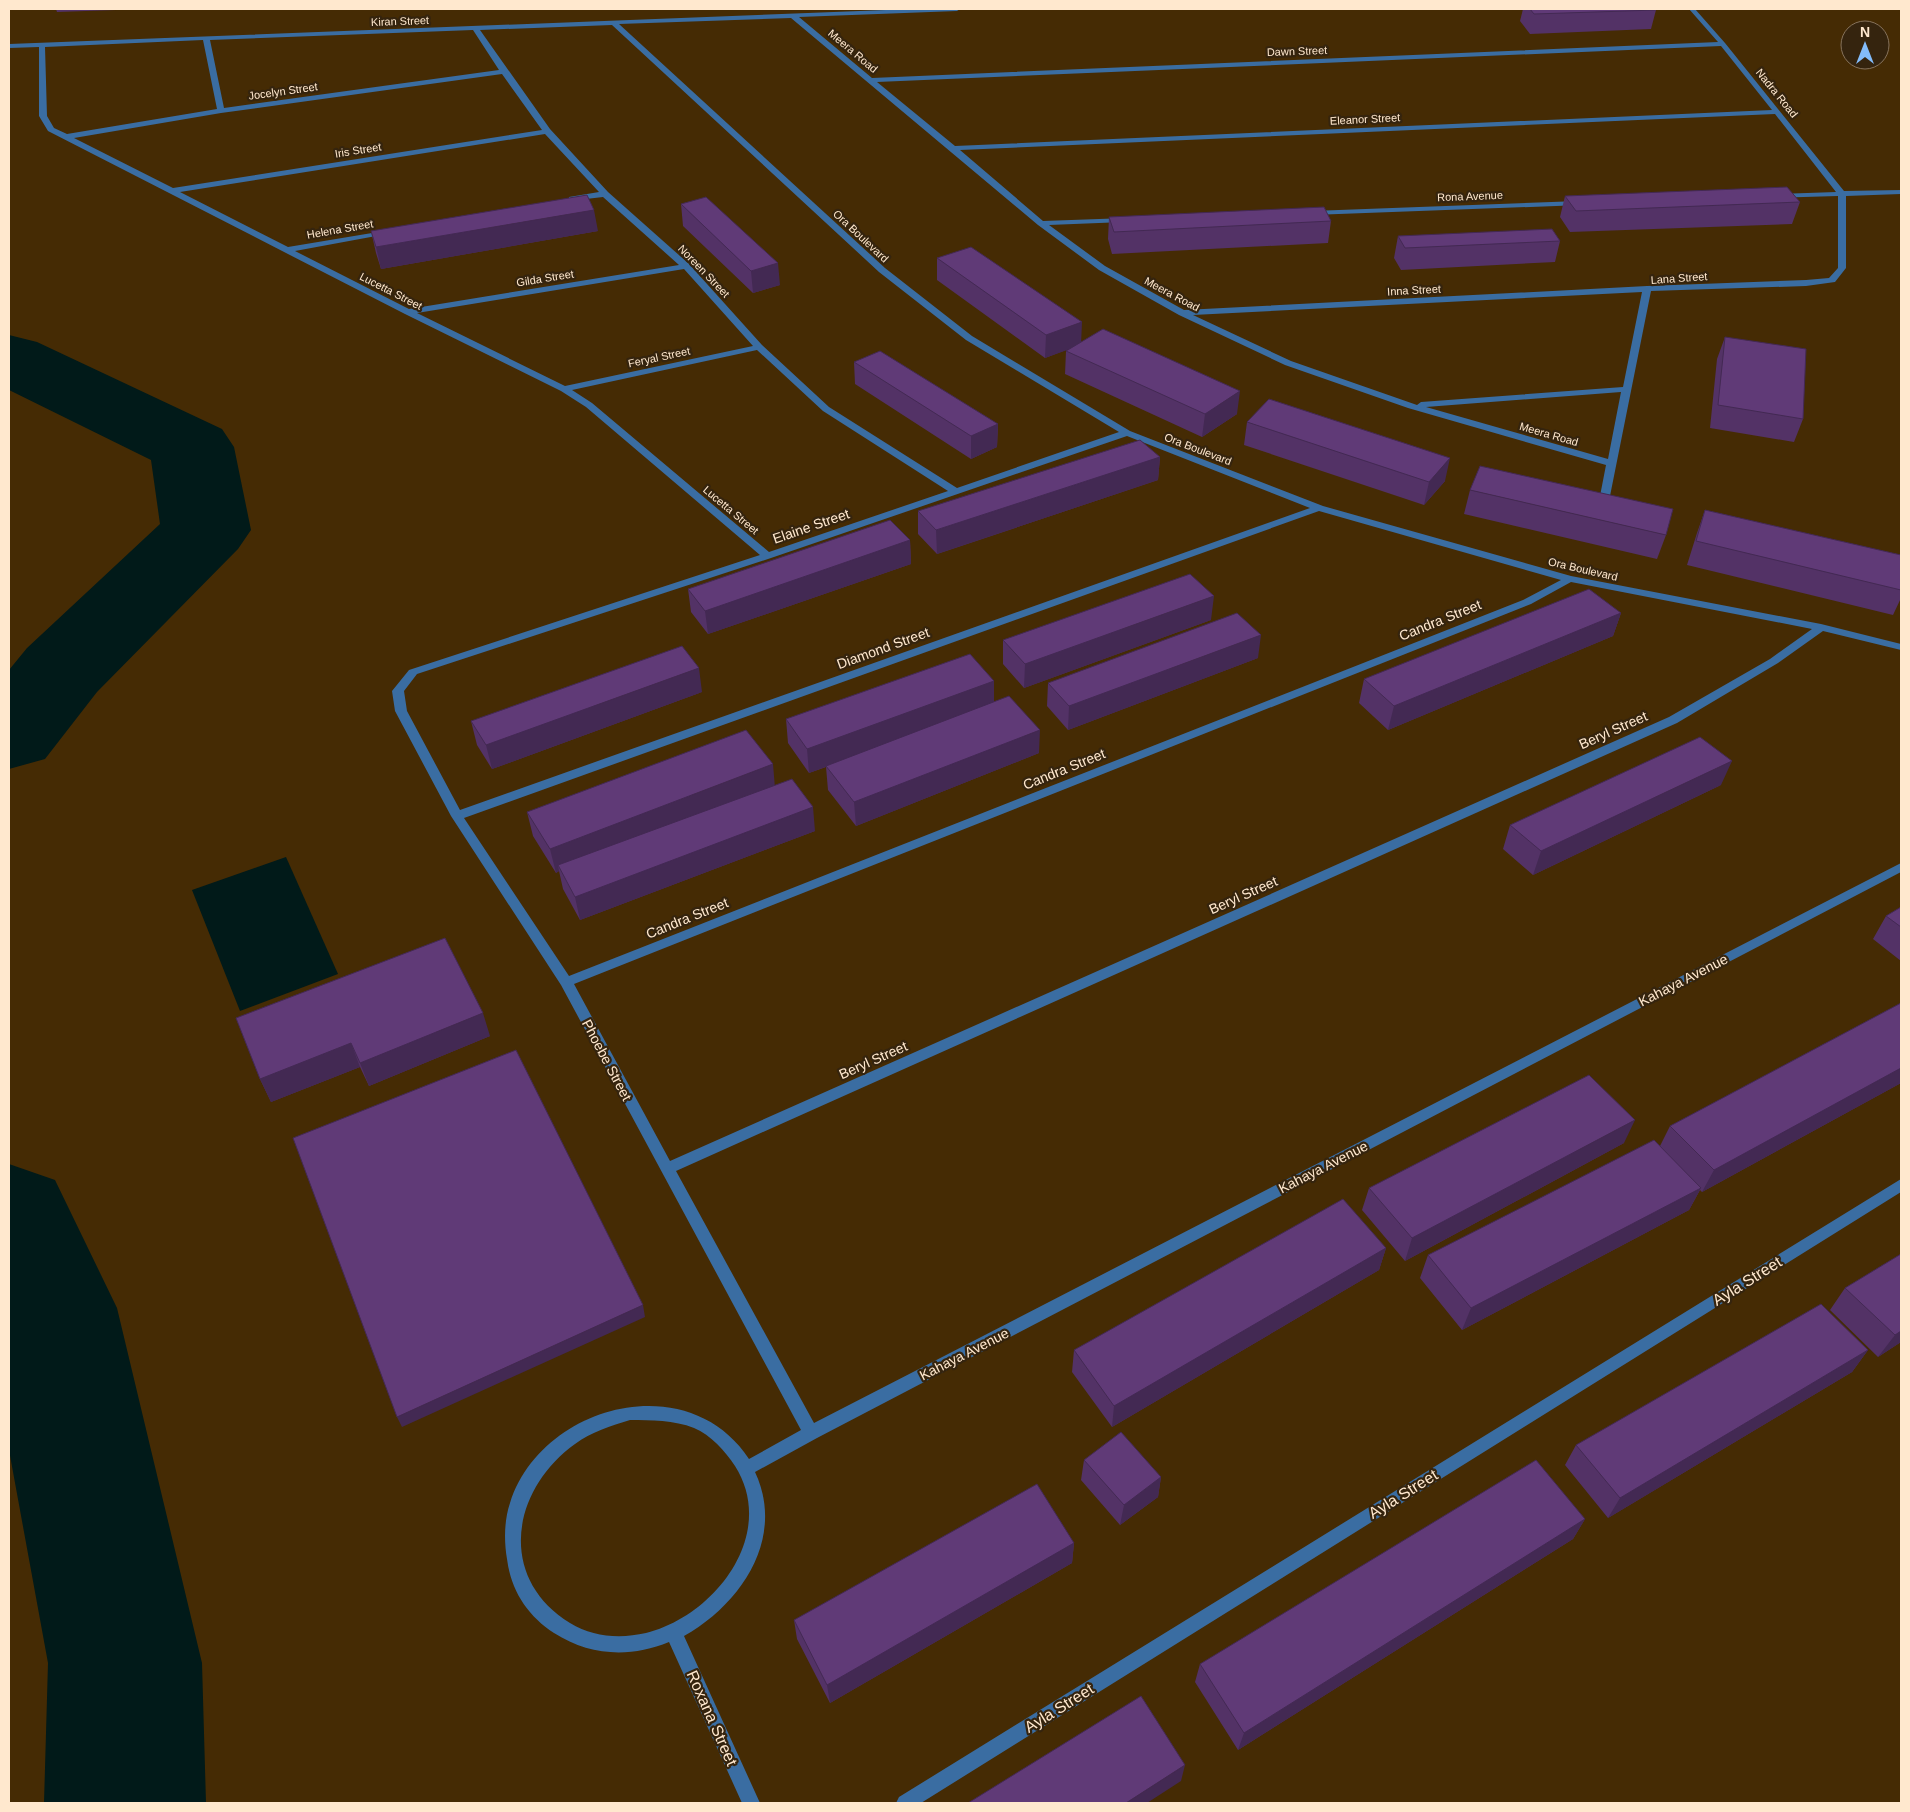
<svg xmlns="http://www.w3.org/2000/svg" width="1910" height="1812" viewBox="0 0 1910 1812" font-family="Arial,sans-serif">
  <rect width="100%" height="100%" fill="#452b04"/>
  <!-- water -->
  <path fill="#011a19" d="M286,857L338,974L240,1011L192,890Z"/>
  <g fill="none" stroke-linecap="round" stroke-linejoin="round">
    <!-- river -->
    <path fill="#011a19" fill-rule="evenodd" d="M9,335L37,342L222,429L234,447L251,530L238,549L97,692L45,759L9,769V670L27,648L160,524L151,460L9,390Z
      M9,1164L55,1180L117,1308L202,1663L206,1803H44L48,1663L9,1450Z"/>
    <!-- minor -->
    <path fill="#3a6da2" fill-rule="evenodd" d="M912,9H960L957,11L799,17L872,78L1718,42L1689,9H1695L1725,43L1844,191L1901,190V194L1846,196V268L1835,282L1806,286L1651,291L1610,496L1605,499L1600,496L1606,465L1408,408L1285,365L1179,315L1099,270L1038,225L791,18L619,24L885,268L972,336L1130,431L1323,506L1571,576L1821,624L1901,644V650L1823,631L1778,663L1677,723L676,1171L814,1423L1901,863V872L817,1438L755,1472C786,1538 741,1604 684,1636L760,1803H742L669,1642C630,1658 590,1656 554,1633C528,1616 511,1591 507,1559C504,1541 504,1521 510,1503C541,1405 688,1366 749,1459L801,1430L561,985L451,816L395,711L392,691L409,670L760,555L586,407L561,391L405,314L48,131L39,116V47L9,48V44ZM612,25L879,272L966,340L1119,432L957,488L829,407L762,345L689,264L608,192L550,129L480,30ZM473,30L499,70L224,108L210,40ZM203,40L217,109L67,134L54,128L47,116L45,47ZM1721,46L1772,110L955,146L877,82ZM502,74L542,130L173,188L74,138L221,113ZM1775,114L1836,192L1776,194L1772,196L1773,198L1838,196V268L1829,278L1806,280L1647,286L1184,310L1105,266L1049,225L1124,222H1127V218L1043,221L960,150ZM545,134L599,192L569,197V201L603,197L679,265L409,309L295,251L387,234H390V230L288,247L180,192ZM684,269L753,346L565,386L417,313ZM1642,292L1623,387L1421,402L1417,405L1291,361L1193,315ZM757,350L823,411L948,491L769,552L592,403L572,390ZM1621,392L1608,459L1426,407ZM1127,436L1310,508L460,810L407,711L404,691L417,674L771,558ZM1319,511L1561,580L1523,600L569,976L464,818ZM1571,582L1812,629L1770,659L1669,717L670,1161L574,984L1531,604ZM630,1420C651,1420 674,1420 694,1428C711,1435 725,1451 735,1466C778,1534 715,1616 646,1633C620,1639 593,1637 570,1623C497,1578 511,1490 575,1444C591,1432 611,1426 630,1420Z
      M1579,201L1583,203L1582,205L1312,215L1308,213L1312,211Z
      M1901,1179V1192L921,1803H896L899,1797Z"/>
  </g>
  <!-- wall -->
  <path fill="#533266" d="M56,9H145L57,12Z
    M1523,9H1655L1656,10L1651,29L1530,34L1520,21Z
    M1565,196L1800,202L1792,224L1570,232L1560,217Z
    M681,204L780,285L753,293L683,226Z
    M1109,217L1331,221L1328,243L1112,254L1108,239Z
    M371,231H598L381,269L376,253Z
    M1398,236L1560,241L1555,262L1401,270L1394,258Z
    M937,258L1081,342L1237,414L1202,437L1065,374L1066,351L1071,348L1045,358L937,280Z
    M1725,337L1803,419L1794,442L1710,428L1717,359Z
    M854,362L998,424L997,447L971,459L855,384Z
    M1247,422L1445,481L1424,505L1244,445Z
    M1160,457L1158,480L937,554L918,534V511Z
    M1470,490L1666,535L1657,559L1464,514Z
    M1705,510L1901,555V598L1893,615L1687,565L1697,533Z
    M910,540L911,564L708,634L691,612L688,589Z
    M1621,613L1613,636L1388,730L1359,703L1364,679Z
    M1211,620L1024,688L1003,664V640Z
    M1258,658L1068,730L1047,706L1048,683Z
    M994,681V702L1039,753L856,826L828,790L826,767L809,773L788,743L786,719Z
    M702,692L492,769L477,745L471,721Z
    M1721,785L1533,875L1503,849L1510,825Z
    M775,786L815,831L580,920L563,889L559,871L556,873L533,836L527,812Z
    M1901,907V961L1873,939L1886,916Z
    M1901,1003V1083L1702,1192L1700,1190L1689,1210L1462,1330L1420,1278L1428,1255L1660,1146L1670,1126Z
    M236,1018L490,1036L369,1086L360,1067L271,1102L260,1079Z
    M1624,1143L1405,1261L1362,1210L1369,1188Z
    M1386,1248L1379,1270L1112,1427L1072,1372L1074,1350Z
    M1901,1254V1342L1878,1357L1830,1310L1845,1288Z
    M1868,1350L1852,1372L1608,1518L1565,1465L1576,1445Z
    M1084,1460L1161,1477L1158,1497L1120,1525L1081,1480Z
    M1585,1519L1573,1539L1238,1750L1195,1682L1200,1664Z
    M1074,1543L1072,1563L830,1703L797,1639L794,1620Z"/>
  <!-- shaded-wall -->
  <path fill="#432953" d="M594,210L598,231L381,269L376,247Z
    M778,263L780,285L753,293L751,271Z
    M1082,322L1081,345L1045,358L1046,335Z
    M1240,391L1237,414L1202,437L1205,414Z
    M998,424L997,447L971,459V436Z
    M1160,457L1158,480L937,554L936,530Z
    M1450,458L1445,481L1424,505L1429,482Z
    M910,540L911,564L708,634L705,611Z
    M1214,596L1211,620L1024,688L1025,664Z
    M1621,613L1613,636L1388,730L1394,706Z
    M1261,635L1258,658L1068,730L1069,706Z
    M699,668L702,692L492,769L486,745Z
    M994,681V705L809,773L807,749Z
    M1040,730L1039,753L856,826L854,802Z
    M1732,761L1721,785L1533,875L1541,851Z
    M773,764L775,788L558,865L559,871L556,873L550,849Z
    M813,807L815,831L580,920L575,897Z
    M483,1013L490,1036L369,1086L360,1063Z
    M351,1043L360,1067L271,1102L260,1079Z
    M1901,1068V1083L1702,1192L1714,1170Z
    M1635,1120L1624,1143L1405,1261L1412,1238Z
    M1701,1188L1689,1210L1462,1330L1471,1308Z
    M1386,1248L1379,1270L1112,1427L1114,1406Z
    M643,1305L645,1317L402,1427L397,1417Z
    M1901,1331V1342L1878,1357L1895,1335Z
    M1868,1350L1852,1372L1608,1518L1620,1498Z
    M1161,1477L1158,1497L1120,1525L1124,1505Z
    M1585,1519L1573,1539L1238,1750L1244,1733Z
    M1074,1543L1072,1563L830,1703L827,1685Z
    M1185,1765L1181,1781L1147,1803H1126Z"/>
  <!-- building -->
  <path fill="#603a77" stroke="#432953" d="M1530,9H1655L1656,10L1534,14Z
    M1787,187L1800,202L1576,211L1565,196Z
    M587,195L594,210L376,247L371,231Z
    M706,197L778,263L751,271L681,204Z
    M1324,207L1331,221L1114,232L1109,217Z
    M1552,229L1560,241L1405,248L1398,236Z
    M971,247L1082,322L1046,335L937,258Z
    M1103,329L1240,391L1205,414L1066,351Z
    M1725,337L1806,349L1803,419L1718,405Z
    M880,351L998,424L971,436L854,362Z
    M1269,399L1450,458L1429,482L1247,422Z
    M1140,440L1160,457L936,530L918,511Z
    M1480,466L1673,509L1666,535L1470,490Z
    M1705,510L1901,555V590L1696,541Z
    M890,520L910,540L705,611L688,589Z
    M1190,574L1214,596L1025,664L1003,640Z
    M1589,589L1621,613L1394,706L1364,679Z
    M1237,613L1261,635L1069,706L1048,683Z
    M682,646L699,668L486,745L471,721Z
    M970,654L994,681L807,749L786,719Z
    M1009,696L1040,730L854,802L826,766Z
    M746,730L773,764L550,849L527,812Z
    M1700,737L1732,761L1541,851L1510,825Z
    M792,779L813,807L575,897L558,865Z
    M1901,907V927L1886,916Z
    M445,938L483,1013L360,1063L351,1043L260,1079L236,1018Z
    M1901,1003V1068L1714,1170L1670,1126Z
    M516,1050L643,1305L397,1417L293,1138Z
    M1589,1075L1635,1120L1412,1238L1369,1188Z
    M1654,1140L1701,1188L1471,1308L1428,1255Z
    M1343,1199L1386,1248L1114,1406L1074,1350Z
    M1901,1254V1331L1895,1335L1845,1288Z
    M1821,1304L1868,1350L1620,1498L1576,1445Z
    M1121,1432L1161,1477L1124,1505L1084,1460Z
    M1536,1460L1585,1519L1244,1733L1200,1664Z
    M1037,1484L1074,1543L827,1685L794,1620Z
    M1141,1696L1185,1765L1126,1803H968Z"/>
  <g text-anchor="middle" dominant-baseline="central" stroke-width="4.5" stroke-linejoin="round" paint-order="stroke">
    <!-- far-street labels -->
    <g font-size="11" fill="#ffe8ce" stroke="#35240e">
      <text transform="translate(400 21) rotate(-2)">Kiran Street</text>
      <text transform="translate(853 51) rotate(40)">Meera Road</text>
      <text transform="translate(1297 51) rotate(-2)">Dawn Street</text>
      <text transform="translate(283 91) rotate(-8)">Jocelyn Street</text>
      <text transform="translate(1777 93) rotate(51)">Nadra Road</text>
      <text transform="translate(1365 119) rotate(-3)">Eleanor Street</text>
      <text transform="translate(358 150) rotate(-9)">Iris Street</text>
      <text transform="translate(1470 196) rotate(-2)">Rona Avenue</text>
      <text transform="translate(340 229) rotate(-10)">Helena Street</text>
      <text transform="translate(861 236) rotate(43)">Ora Boulevard</text>
      <text transform="translate(704 271) rotate(46)">Noreen Street</text>
      <text transform="translate(545 278) rotate(-9)">Gilda Street</text>
      <text transform="translate(1679 278) rotate(-4)">Lana Street</text>
      <text transform="translate(1414 290) rotate(-3)">Inna Street</text>
      <text transform="translate(391 291) rotate(27)">Lucetta Street</text>
      <text transform="translate(1172 294) rotate(28)">Meera Road</text>
      <text transform="translate(659 357) rotate(-12)">Feryal Street</text>
      <text transform="translate(1549 434) rotate(16)">Meera Road</text>
      <text transform="translate(1198 449) rotate(21)">Ora Boulevard</text>
      <text transform="translate(731 510) rotate(40)">Lucetta Street</text>
      <text transform="translate(1583 569) rotate(13)">Ora Boulevard</text>
    </g>
    <!-- street labels -->
    <g font-size="14" fill="#ffe8ce" stroke="#35240e">
      <text transform="translate(811 526) rotate(-19)">Elaine Street</text>
      <text transform="translate(1440 620) rotate(-22)">Candra Street</text>
      <text transform="translate(883 648) rotate(-20)">Diamond Street</text>
      <text transform="translate(1613 730) rotate(-24)">Beryl Street</text>
      <text transform="translate(1064 769) rotate(-22)">Candra Street</text>
      <text transform="translate(1243 895) rotate(-24)">Beryl Street</text>
      <text transform="translate(687 918) rotate(-22)">Candra Street</text>
      <text transform="translate(1683 980) rotate(-27)">Kahaya Avenue</text>
      <text transform="translate(607 1060) rotate(62)">Phoebe Street</text>
      <text transform="translate(873 1060) rotate(-24)">Beryl Street</text>
      <text transform="translate(1323 1167) rotate(-27)">Kahaya Avenue</text>
      <text transform="translate(964 1354) rotate(-27)">Kahaya Avenue</text>
    </g>
    <!-- near-street labels -->
    <g font-size="16" fill="#ffe8ce" stroke="#35240e">
      <text transform="translate(1747 1281) rotate(-32)">Ayla Street</text>
      <text transform="translate(1403 1494) rotate(-32)">Ayla Street</text>
      <text transform="translate(1059 1708) rotate(-32)">Ayla Street</text>
      <text transform="translate(712 1718) rotate(66)">Roxana Street</text>
    </g>
  </g>
  <!-- border -->
  <rect width="1910" height="1812" fill="none" stroke="#ffe8ce" stroke-width="20"/>
  <!-- north arrow -->
  <g transform="translate(1865 45)"><circle r="24" fill="#35240e" stroke="#86725b"/>
  <path d="M0-4L9 19L0 12L-9 19Z" fill="#83bcfa"/>
  <text y="-8" font-size="14" font-weight="bold" text-anchor="middle" fill="#ffe8ce">N</text>
  </g>
</svg>
